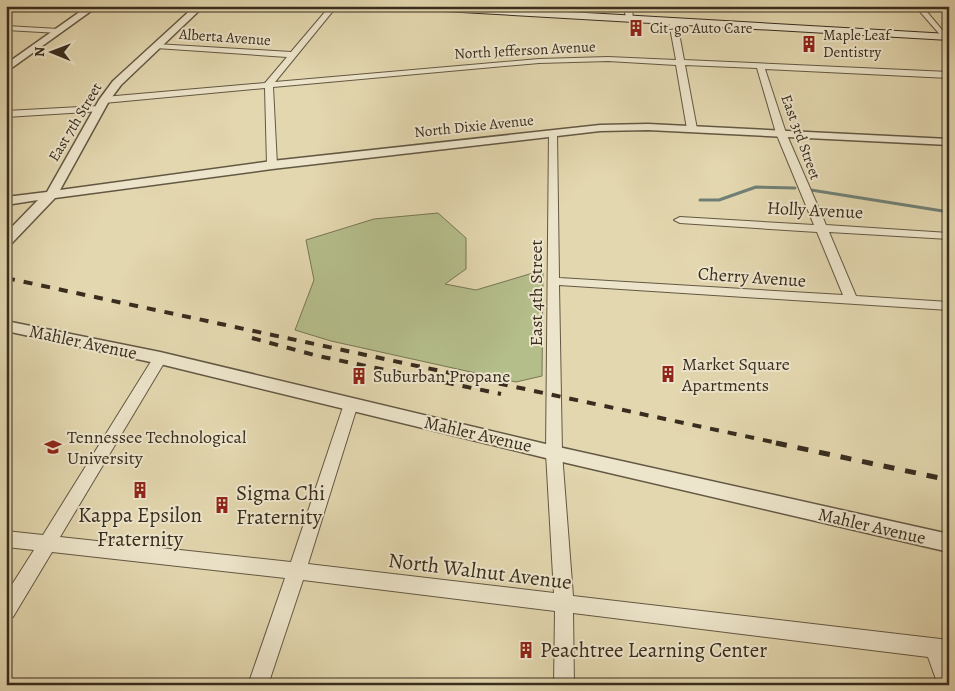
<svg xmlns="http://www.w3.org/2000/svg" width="955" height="691" viewBox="0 0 955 691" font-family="Alegreya,serif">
  <rect width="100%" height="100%" fill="#e3d7af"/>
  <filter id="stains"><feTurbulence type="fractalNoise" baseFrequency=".004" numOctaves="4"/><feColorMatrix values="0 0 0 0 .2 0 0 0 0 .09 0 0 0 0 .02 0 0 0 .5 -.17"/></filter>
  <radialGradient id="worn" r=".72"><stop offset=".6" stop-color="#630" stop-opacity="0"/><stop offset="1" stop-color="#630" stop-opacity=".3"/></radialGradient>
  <!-- green -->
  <path fill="#b4be8b" stroke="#767655" d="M438,213L466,238V269L445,284L476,290L543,270L542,376L516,382L331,341L295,330L314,280L306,240L374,219Z"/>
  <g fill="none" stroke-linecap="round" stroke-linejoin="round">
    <!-- stream -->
    <path stroke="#708076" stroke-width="3" d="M811,190L949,212
      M700,200H719L756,187L795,188"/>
    <!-- minor casing -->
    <g stroke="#635843" stroke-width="2">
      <path id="minor" d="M330,6H337L275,82L539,59L608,57L676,60L669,22L673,20L677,22L684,60L949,72V78L765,69L786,133L826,225L949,233V239L829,232L856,296L949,302V310L559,285L562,453L573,596L949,640V685H938L928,657L573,613L574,685H554L555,611L303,580L268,685H248L285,578L52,552L13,617L6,620V594L34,550L6,547V531L43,535L155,355H165L167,358L60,537L291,562L344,404L346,400L351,398L356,400L358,404L308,564L554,593L546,453L549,131H555L557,133L559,278L843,295L817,232L680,223L674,220L680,217L814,225L776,133L757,68L685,65L697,129L692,132L687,129L676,65L608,61L539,63L273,87L277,165L272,168L267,165L265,88L104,103L100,100L104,97L265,83L287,57L156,48L152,46L156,44L291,52Z
        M624,6H632L633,21L626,19Z
        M915,6H922L949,38V45Z
        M6,26L59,29L63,31L59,33L6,30Z
        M99,106L102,107V111L6,117V111Z"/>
    </g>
    <!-- tertiary casing -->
    <g stroke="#635843" stroke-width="3">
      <path id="tertiary" d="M88,6H98L6,72V64Z
        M195,6H204L121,85L109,101L60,190L272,161L600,125L648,124L949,139V145L648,130L600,131L272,169L55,198L11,244L6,245V233L38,200L6,205V197L47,192L99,100L113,81Z
        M6,321L160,352L554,446L949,534V552L554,460L160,364L6,331Z"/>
    </g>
    <!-- secondary casing -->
    <g stroke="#382d1f" stroke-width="2">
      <path id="secondary" d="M403,6H464L949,34V40L408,9Z"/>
    </g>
    <!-- minor -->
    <use href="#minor" fill="#ede5cb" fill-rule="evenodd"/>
    <!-- tertiary -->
    <use href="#tertiary" fill="#ede5cb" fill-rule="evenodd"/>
    <!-- secondary -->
    <use href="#secondary" fill="#ede5cb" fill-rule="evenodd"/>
    <!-- rail-far1 -->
    <path stroke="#382d1f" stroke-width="4" stroke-dasharray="9 9" stroke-linecap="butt" d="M6,278L782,444
      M252,338L318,356L501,394"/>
    <!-- rail -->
    <path stroke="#382d1f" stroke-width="5" stroke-dasharray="11 11" stroke-linecap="butt" d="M776,443L949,480"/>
  </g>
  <!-- icons -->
  <defs>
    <g id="building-bare" transform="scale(1.35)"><path d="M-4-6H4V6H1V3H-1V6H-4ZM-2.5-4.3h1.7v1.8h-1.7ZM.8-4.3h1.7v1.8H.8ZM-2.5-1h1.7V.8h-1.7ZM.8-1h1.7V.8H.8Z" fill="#8f2418" stroke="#ede5cb" stroke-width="2.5" paint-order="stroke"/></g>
    <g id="university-bare" transform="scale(1.35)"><path d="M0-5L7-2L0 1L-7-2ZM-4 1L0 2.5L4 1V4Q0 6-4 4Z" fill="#8f2418" stroke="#ede5cb" stroke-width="2.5" paint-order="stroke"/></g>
  </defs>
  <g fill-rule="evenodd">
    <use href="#building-bare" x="636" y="28"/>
    <use href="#building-bare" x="809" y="44"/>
    <use href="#building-bare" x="668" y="374"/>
    <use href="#building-bare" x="359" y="376"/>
    <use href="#university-bare" x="53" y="447"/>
    <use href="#building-bare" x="140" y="490"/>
    <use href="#building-bare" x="222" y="505"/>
    <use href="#building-bare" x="526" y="650"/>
  </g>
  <g text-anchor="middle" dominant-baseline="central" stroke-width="4" stroke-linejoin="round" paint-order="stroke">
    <!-- far-poi labels -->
    <g font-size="15" fill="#382d1f" stroke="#ede5cb" text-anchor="start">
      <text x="650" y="28">Cit-go Auto Care</text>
      <text x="823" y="35">Maple Leaf<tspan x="823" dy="17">Dentistry</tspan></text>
    </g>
    <!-- far-street labels -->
    <g font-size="15" fill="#382d1f" stroke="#ede5cb">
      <text transform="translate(225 37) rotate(4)">Alberta Avenue</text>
      <text transform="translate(525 50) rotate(-3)">North Jefferson Avenue</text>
      <text transform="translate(75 122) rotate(-59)">East 7th Street</text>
      <text transform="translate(474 126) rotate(-6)">North Dixie Avenue</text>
      <text transform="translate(801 137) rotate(70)">East 3rd Street</text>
    </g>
    <!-- street labels -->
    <g font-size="18" fill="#382d1f" stroke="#ede5cb">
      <text transform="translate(815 210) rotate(3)">Holly Avenue</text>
      <text transform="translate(752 277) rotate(4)">Cherry Avenue</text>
      <text transform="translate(536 293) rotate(-90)">East 4th Street</text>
      <text transform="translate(83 342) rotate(12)">Mahler Avenue</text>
      <text transform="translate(478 434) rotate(13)">Mahler Avenue</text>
      <text transform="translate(872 526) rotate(13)">Mahler Avenue</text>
    </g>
    <!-- poi labels -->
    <g font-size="18" fill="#382d1f" stroke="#ede5cb" text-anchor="start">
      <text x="682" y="364">Market Square<tspan x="682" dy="21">Apartments</tspan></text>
      <text x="373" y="376">Suburban Propane</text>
      <text x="67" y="437">Tennessee Technological<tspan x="67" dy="21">University</tspan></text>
    </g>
    <!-- near-poi labels -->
    <g font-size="21" fill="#382d1f" stroke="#ede5cb" text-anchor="start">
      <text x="236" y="493">Sigma Chi<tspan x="236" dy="24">Fraternity</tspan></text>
      <text x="140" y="515" text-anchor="middle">Kappa Epsilon<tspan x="140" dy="24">Fraternity</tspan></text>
      <text x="540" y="650">Peachtree Learning Center</text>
    </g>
    <!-- near-street labels -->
    <g font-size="21" fill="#382d1f" stroke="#ede5cb">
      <text transform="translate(480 571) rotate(7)">North Walnut Avenue</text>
    </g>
  </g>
  <!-- margin -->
  <rect width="955" height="691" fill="none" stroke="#e3d7af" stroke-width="25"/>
  <rect x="8" y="8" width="940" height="676" fill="none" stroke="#382d1f" stroke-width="2.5"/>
  <rect x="12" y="12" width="930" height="666" fill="none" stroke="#382d1f"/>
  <!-- north arrow -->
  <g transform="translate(52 52) rotate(271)" stroke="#ede5cb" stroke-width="4" paint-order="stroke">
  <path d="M0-4L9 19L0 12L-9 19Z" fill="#382d1f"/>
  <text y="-8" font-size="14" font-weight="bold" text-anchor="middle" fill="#382d1f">N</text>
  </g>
  <rect width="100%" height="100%" filter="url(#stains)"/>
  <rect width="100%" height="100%" fill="url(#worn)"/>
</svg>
